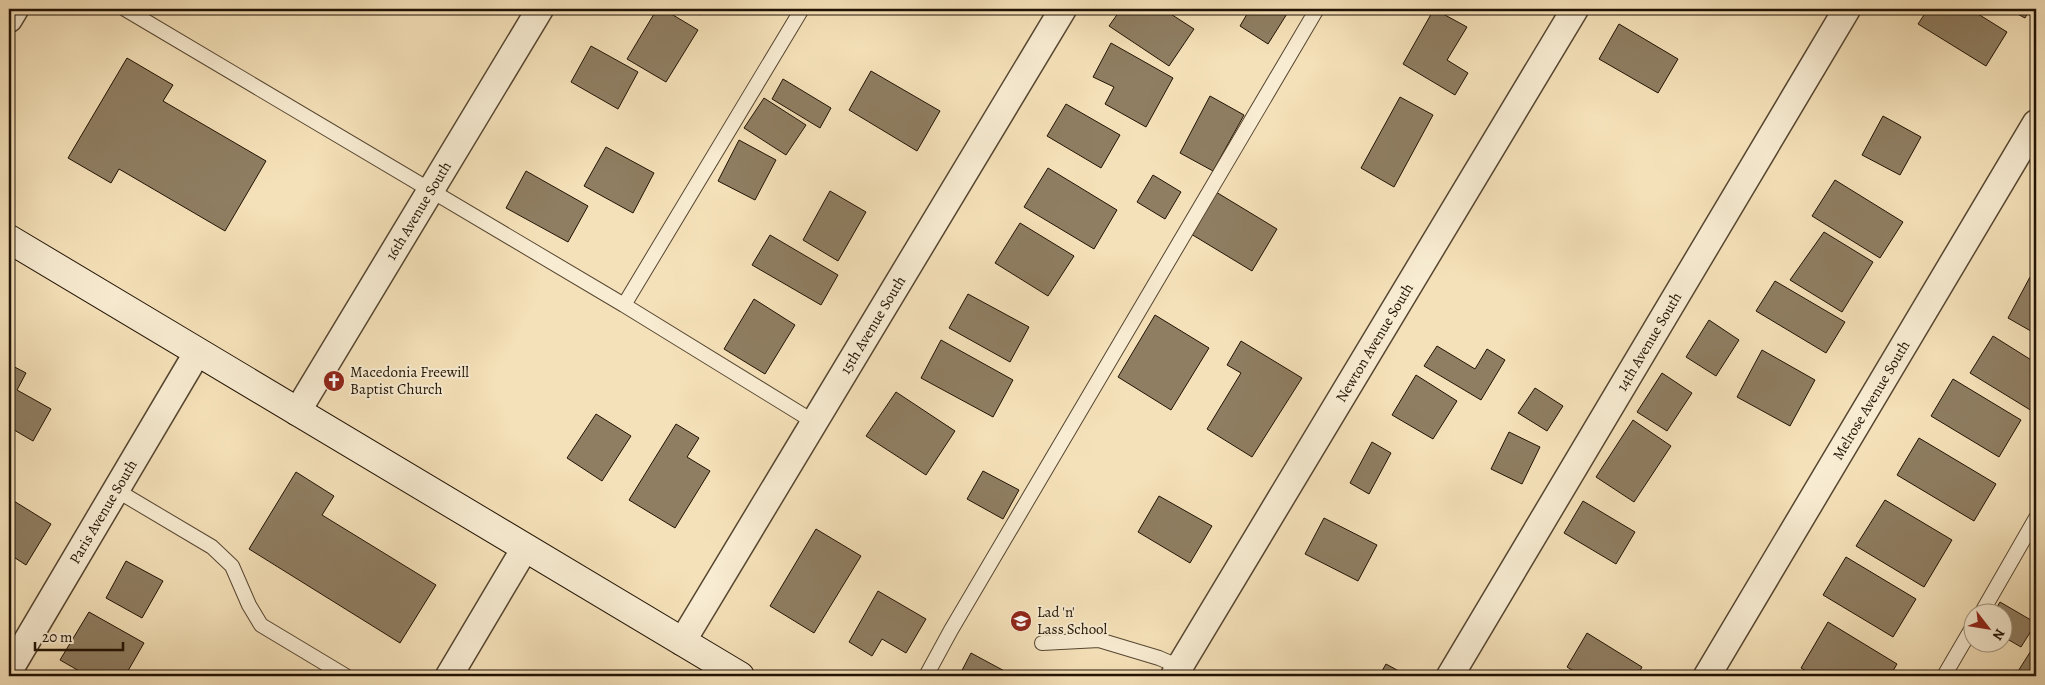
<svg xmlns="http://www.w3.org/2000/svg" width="2045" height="685" viewBox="0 0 2045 685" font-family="Alegreya,serif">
  <rect width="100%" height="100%" fill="#f5e1b9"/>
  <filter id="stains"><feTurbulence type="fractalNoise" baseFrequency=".004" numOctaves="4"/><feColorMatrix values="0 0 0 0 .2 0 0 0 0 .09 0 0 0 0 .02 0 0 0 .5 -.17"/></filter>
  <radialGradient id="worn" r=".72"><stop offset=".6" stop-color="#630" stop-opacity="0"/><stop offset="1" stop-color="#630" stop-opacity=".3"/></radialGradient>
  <!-- building -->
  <path fill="#8f7e62" stroke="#211304" d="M657,9H663L698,30L666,82L627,59Z
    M691,9H705L701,15Z
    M1121,9H1163L1194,29L1169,66L1109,26Z
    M1250,9H1290L1268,44L1240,26Z
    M1434,9L1467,27L1447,60L1468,73L1455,95L1403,64Z
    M1928,9H1970L2007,32L1986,66L1918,24Z
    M2008,9H2030L2025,18Z
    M1619,24L1678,59L1658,93L1599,59Z
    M1111,43L1173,78L1146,127L1105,104L1114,87L1093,77Z
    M591,46L638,72L618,109L571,82Z
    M127,58L173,85L163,101L266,161L225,231L119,169L111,183L68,158Z
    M871,71L940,111L917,151L849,110Z
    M783,79L831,108L820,128L772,99Z
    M1210,96L1244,115L1213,171L1180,153Z
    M1400,97L1433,115L1394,187L1361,168Z
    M764,98L806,125L786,155L744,128Z
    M1066,104L1120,135L1101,168L1047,136Z
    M1883,116L1921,137L1900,175L1862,155Z
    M739,140L776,160L755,200L718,181Z
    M606,147L654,173L633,213L584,186Z
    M1048,168L1117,210L1094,249L1024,207Z
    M526,171L588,206L568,242L506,208Z
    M1153,175L1181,192L1165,219L1137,202Z
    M1835,180L1903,222L1880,258L1812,216Z
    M830,191L866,212L838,261L803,240Z
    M1216,192L1277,229L1252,271L1191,234Z
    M1020,223L1074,256L1048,296L995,263Z
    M1824,232L1873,262L1842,312L1790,280Z
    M770,235L838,275L821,305L752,265Z
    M2030,277L2036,280V334L2008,318Z
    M1775,281L1845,322L1826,353L1756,311Z
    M968,294L1029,327L1010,362L949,328Z
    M754,299L795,325L765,374L724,349Z
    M1155,315L1209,348L1171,410L1118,377Z
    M1709,320L1739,340L1716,376L1686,357Z
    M1993,336L2036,363V405L2032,411L1970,373Z
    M941,340L1013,380L993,417L921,378Z
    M1241,341L1302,378L1252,457L1207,429L1241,373L1227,365Z
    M1437,346L1475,369L1487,349L1505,360L1481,400L1424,366Z
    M1762,350L1815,380L1790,426L1737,397Z
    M9,364L26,373L17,390L51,409L33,441L9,427Z
    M1662,373L1692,393L1667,431L1637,412Z
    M1416,375L1457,401L1433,439L1392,415Z
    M1953,379L2021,420L1999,457L1931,416Z
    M1535,388L1563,406L1547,431L1518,413Z
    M896,392L955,431L926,475L866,436Z
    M596,414L631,436L602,481L567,458Z
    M1633,420L1671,446L1634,502L1596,477Z
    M676,424L699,438L687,457L710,471L675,528L629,500Z
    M1509,432L1540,447L1522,484L1491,469Z
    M1919,438L1996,484L1974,521L1897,475Z
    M1372,442L1391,453L1369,494L1350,483Z
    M983,471L1019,490L1003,519L967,499Z
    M296,472L334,496L322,515L436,585L400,643L249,549Z
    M1159,496L1212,526L1190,563L1138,532Z
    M9,498L51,524L26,565L9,554Z
    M1885,500L1952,540L1924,587L1856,546Z
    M1583,501L1635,532L1616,564L1564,533Z
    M1324,518L1377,545L1358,581L1305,554Z
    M816,529L861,556L814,633L770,606Z
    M1846,557L1916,599L1893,637L1823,595Z
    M126,561L163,581L142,618L106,598Z
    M878,591L926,619L906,653L882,639L872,656L849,642Z
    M2000,602L2036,623L2021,647L2002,636V612H1994Z
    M89,612L144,643L125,676H88L60,660Z
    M1828,622L1897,664L1890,676H1814L1801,668Z
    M1587,633L1642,667L1637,676H1582L1567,667Z
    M2034,646L2036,648V676H2015Z
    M971,653L1010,674L1009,676H959Z
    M1386,664L1408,676H1379Z"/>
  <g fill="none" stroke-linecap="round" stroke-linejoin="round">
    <!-- lane casing -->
    <g stroke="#564631" stroke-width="16">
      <path id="lane" d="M125,9L624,305L802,9
        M624,305L814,422
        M116,490L212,547L232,566L249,605L261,625L346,676
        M1982,612L2036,518
        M1042,643L1099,640L1159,658L1180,667
        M926,676L951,630L1317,9
        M1944,676L1972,628"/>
    </g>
    <!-- street casing -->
    <g stroke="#564631" stroke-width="29">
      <g id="street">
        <path d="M9,19L15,9"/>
        <path id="s1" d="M297,412L540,9"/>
        <path id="s2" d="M682,642L1063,9"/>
        <path id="s3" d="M9,671L197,353"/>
        <path d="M449,676L525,548"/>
        <path id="s4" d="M1174,676L1575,9"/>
        <path id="s5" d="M1450,676L1847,9"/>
        <path id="s6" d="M1707,676L2036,123"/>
      </g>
    </g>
    <!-- secondary casing -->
    <g stroke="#211304" stroke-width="30">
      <path id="secondary" d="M9,239L740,676"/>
    </g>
    <!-- lane -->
    <use href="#lane" stroke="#f8ecd2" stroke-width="14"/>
    <!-- street -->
    <use href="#street" stroke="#f8ecd2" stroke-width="26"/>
    <!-- secondary -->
    <use href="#secondary" stroke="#f8ecd2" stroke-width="28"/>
  </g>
  <!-- icons -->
  <defs>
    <g id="church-disc" transform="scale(1.125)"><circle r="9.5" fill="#8f2418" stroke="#f8ecd2"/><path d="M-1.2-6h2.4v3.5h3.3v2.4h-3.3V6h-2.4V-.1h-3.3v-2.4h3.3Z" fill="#fff"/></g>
    <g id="school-disc" transform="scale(1.125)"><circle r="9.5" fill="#8f2418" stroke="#f8ecd2"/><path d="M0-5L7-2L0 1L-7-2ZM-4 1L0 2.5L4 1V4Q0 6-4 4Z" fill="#fff"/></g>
  </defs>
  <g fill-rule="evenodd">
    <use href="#church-disc" x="334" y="381"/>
    <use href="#school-disc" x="1021" y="621"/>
  </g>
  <g text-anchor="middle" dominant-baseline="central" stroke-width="4" stroke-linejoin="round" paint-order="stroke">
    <!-- street labels -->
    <g font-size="15" fill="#211304" stroke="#f8ecd2">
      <text stroke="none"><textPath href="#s1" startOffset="235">16th Avenue South</textPath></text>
      <text stroke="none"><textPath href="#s2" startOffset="370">15th Avenue South</textPath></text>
      <text stroke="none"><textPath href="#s4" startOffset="389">Newton Avenue South</textPath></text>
      <text stroke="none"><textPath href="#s5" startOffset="389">14th Avenue South</textPath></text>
      <text stroke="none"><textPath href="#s6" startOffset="321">Melrose Avenue South</textPath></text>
      <text stroke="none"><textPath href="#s3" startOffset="185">Paris Avenue South</textPath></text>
    </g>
    <!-- poi labels -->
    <g font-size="15" fill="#211304" stroke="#f8ecd2" text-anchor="start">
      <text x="350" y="372">Macedonia Freewill<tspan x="350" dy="17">Baptist Church</tspan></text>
      <text x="1037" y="612">Lad 'n'<tspan x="1037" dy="17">Lass School</tspan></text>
    </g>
  </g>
  <!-- margin -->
  <rect width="2045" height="685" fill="none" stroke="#f5e1b9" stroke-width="30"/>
  <rect x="10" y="10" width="2025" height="665" fill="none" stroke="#211304" stroke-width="2.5"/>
  <rect x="15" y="15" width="2015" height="655" fill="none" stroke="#211304"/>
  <!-- north arrow -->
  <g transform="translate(1988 628) rotate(121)"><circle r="24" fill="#f8ecd2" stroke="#a29580"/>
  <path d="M0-4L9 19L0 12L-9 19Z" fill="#8f2418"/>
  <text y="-8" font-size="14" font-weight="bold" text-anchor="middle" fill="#211304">N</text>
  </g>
  <!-- scale -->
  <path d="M35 642v8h88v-8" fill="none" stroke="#211304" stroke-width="2.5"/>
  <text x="42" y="642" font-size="15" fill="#211304" stroke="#f8ecd2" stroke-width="4" paint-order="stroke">20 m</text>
  <rect width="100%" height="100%" filter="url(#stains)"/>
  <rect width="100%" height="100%" fill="url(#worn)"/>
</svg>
